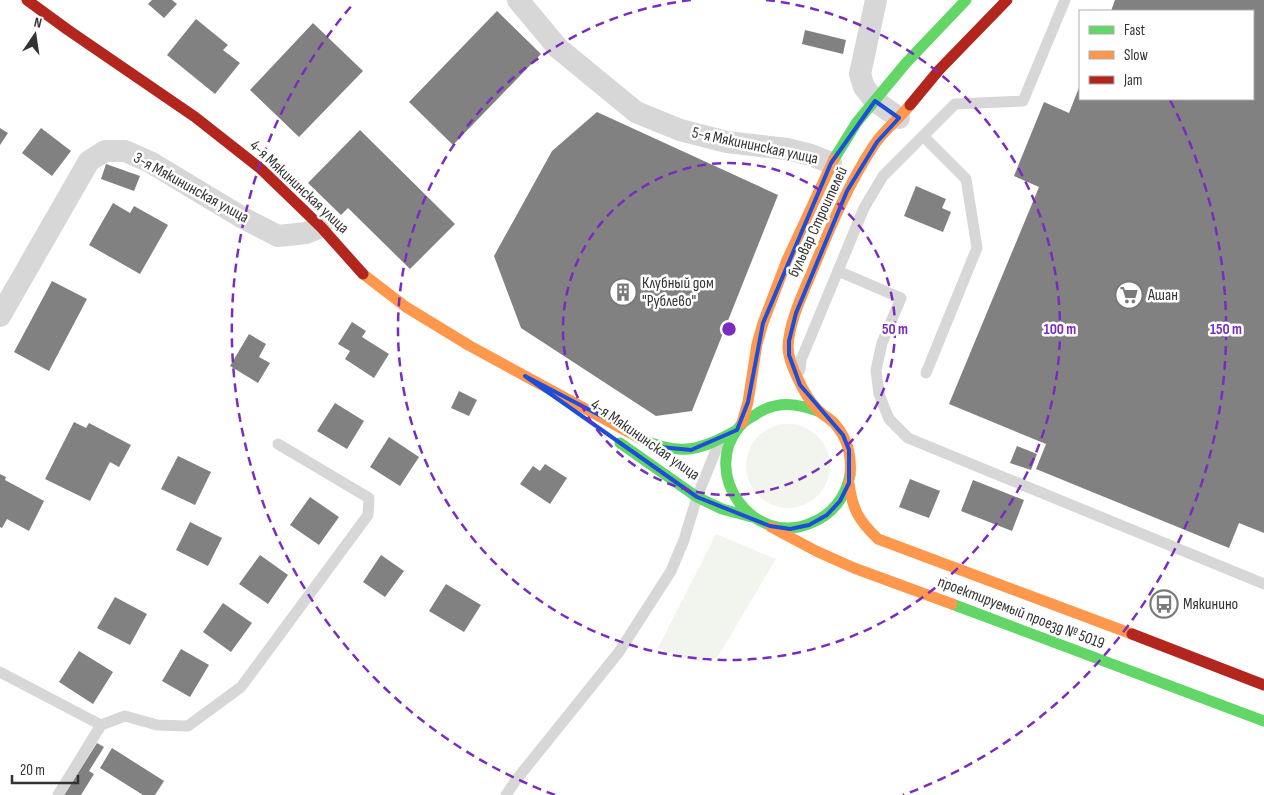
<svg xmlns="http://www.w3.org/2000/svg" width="1264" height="795" viewBox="0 0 1264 795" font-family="'Sofia Sans Condensed',sans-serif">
  <rect width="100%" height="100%" fill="#fff"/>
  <!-- green -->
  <path fill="#f1f5ed" d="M746 466a42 42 0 1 1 84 0a42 42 0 1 1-84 0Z
    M716,534L776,559L717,658L709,661L696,662L658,648Z"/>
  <!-- building -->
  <path fill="#818181" d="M152,0H172L177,4L164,18L148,4Z
    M1115,0H1264V533L1239,523L1229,548L1036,469L1046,444L949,404L1039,187L1014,176L1044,102L1069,113L1080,85V99H1253V11H1111Z
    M497,11L541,54L453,145L409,102Z
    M196,19L228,45L223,50L240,63L215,94L167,55Z
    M313,23L363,71L299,137L250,90Z
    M805,30L846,40L843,54L802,44Z
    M597,112L778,195L692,411L656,416L521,328L494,256L552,151Z
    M0,128L8,133L0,145Z
    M41,128L71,151L52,176L22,153Z
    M360,130L455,224L410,269L348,208L341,215L308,183Z
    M106,164L140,176L134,191L101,179Z
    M916,186L946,199L942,208L951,212L943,232L904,216Z
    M113,203L130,213L134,206L168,225L140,274L89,245Z
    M52,281L87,299L49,371L14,352Z
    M352,322L366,331L362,337L389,354L374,378L345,359L350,351L338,344Z
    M249,334L266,344L259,357L270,363L258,383L230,366Z
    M459,391L477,400L469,416L451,408Z
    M335,403L364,421L347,449L317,431Z
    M74,422L86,428L89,423L131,445L119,467L110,462L90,501L45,479Z
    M389,437L419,457L400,486L370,467Z
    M1017,446L1037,454L1031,470L1010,463Z
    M178,456L211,472L195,505L161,489Z
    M545,464L567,478L550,504L520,484L533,466L540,471Z
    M0,474L6,477L5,480L44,501L29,531L7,519L2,528L0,527Z
    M910,479L940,491L929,518L899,507Z
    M973,480L1024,500L1012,531L961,511Z
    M310,497L339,517L319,545L290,525Z
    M190,522L222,538L208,566L176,550Z
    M260,555L288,575L268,604L239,584Z
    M381,555L404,571L385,597L363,582Z
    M446,584L481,605L464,632L429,611Z
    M115,597L147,614L130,645L97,628Z
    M223,603L252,623L231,652L203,632Z
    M181,649L209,665L190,697L162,681Z
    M79,651L113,672L93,704L59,682Z
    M97,743L104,747L89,771L94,774L81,795H64Z
    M112,748L164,781L155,795H143L100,768Z"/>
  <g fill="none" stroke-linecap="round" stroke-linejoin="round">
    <!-- lane -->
    <path stroke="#d7d7d7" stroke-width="11" d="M923,136L966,179L977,248L926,373
      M838,271L901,298L882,343L876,370L879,394L889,419L908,438L1264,584
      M800,370L801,360L864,208L883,176L955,104L1023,101L1065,0
      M0,672L101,725
      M58,795L101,725L125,716L157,725L188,726L241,687L368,515L369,498L278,444
      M506,795L516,780L619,652L671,571L684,540L697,497L718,445"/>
    <!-- street -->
    <path stroke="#d7d7d7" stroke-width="22" d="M518,0L558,48L636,112L680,130L727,142L787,149L811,155L831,163
      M876,0L860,74L864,87L875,101L899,118
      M0,316L89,161L105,151H125L150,162L243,218L278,236L306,233L321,227"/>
    <!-- fast -->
    <path stroke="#63d668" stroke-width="11" d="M834,159L857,122L906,63L966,0
      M820,412C797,403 776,400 755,415C749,418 744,421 740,426C699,474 754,548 811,523C832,515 846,497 850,475
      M641,439C682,457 700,450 737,430
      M620,443L697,497L722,509L752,517
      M952,604L1264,721"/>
    <!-- slow -->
    <path stroke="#ff974d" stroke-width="11" d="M363,274L406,307L470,346L641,439
      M742,423L748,402L757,344L763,323L787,260L834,159
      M850,475C852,456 847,437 834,423C829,418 823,415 819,411C810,402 803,390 798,379C793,369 788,358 788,347C789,321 804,291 814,267C831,225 849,183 874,145C884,130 899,119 910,105
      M849,483C852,509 859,521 878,539L1132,634
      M771,527L816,551L854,568L952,604"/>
    <!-- jam -->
    <path stroke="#b3261e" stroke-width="11" d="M27,0L68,30L195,117L261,169L321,227L363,274
      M910,105L939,70L1007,0
      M1132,634L1264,685"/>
  </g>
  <!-- marked area -->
  <path fill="none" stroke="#1d4ed8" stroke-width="4" stroke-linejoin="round" d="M875,101L899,118L877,142L847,191L796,313L789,341V355L800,385L843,435L849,450V483L840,501L827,515L809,525L790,529L770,526L697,497L525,376L660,447L691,450L737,430L748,402L763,323L831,163Z"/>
  <!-- distance rings -->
  <g fill="none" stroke="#7b2cbf" stroke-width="2.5" stroke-dasharray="9 6">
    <circle cx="729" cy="329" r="166"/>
    <path d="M766 0A331 331 0 1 1 692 0"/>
    <path d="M555 795A497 497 0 0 1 354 3M1170 100A497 497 0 0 1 903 795"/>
  </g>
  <!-- icons -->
  <defs>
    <g id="building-ring" transform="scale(1.4375)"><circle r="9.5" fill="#fff" stroke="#7a7a7a" stroke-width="1.5"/><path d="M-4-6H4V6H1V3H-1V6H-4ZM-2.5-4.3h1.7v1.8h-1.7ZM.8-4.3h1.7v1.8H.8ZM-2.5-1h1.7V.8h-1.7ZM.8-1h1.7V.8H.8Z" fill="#7a7a7a"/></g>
    <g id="supermarket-ring" transform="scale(1.4375)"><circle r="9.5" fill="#fff" stroke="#7a7a7a" stroke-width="1.5"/><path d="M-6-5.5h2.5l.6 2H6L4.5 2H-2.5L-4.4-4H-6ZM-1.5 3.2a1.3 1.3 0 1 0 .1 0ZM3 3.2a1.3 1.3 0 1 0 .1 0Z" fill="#7a7a7a"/></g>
    <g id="bus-ring" transform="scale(1.4375)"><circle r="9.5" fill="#fff" stroke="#7a7a7a" stroke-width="1.5"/><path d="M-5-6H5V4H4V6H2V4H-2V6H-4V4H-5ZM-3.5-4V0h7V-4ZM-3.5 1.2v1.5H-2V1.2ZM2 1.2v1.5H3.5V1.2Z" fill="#7a7a7a"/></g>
  </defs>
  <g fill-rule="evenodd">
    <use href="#building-ring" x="623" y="292"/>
    <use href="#supermarket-ring" x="1129" y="295"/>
    <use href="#bus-ring" x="1164" y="604"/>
  </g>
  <g text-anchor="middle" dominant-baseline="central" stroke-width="5" stroke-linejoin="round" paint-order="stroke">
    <!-- street labels -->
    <g font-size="16" fill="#333" stroke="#fff">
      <text transform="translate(755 146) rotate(12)">5-я Мякининская улица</text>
      <text transform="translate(299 187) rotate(43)">4-я Мякининская улица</text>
      <text transform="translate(191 188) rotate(29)">3-я Мякининская улица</text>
      <text transform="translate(818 222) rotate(-65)">бульвар Строителей</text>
      <text transform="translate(645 440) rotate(35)">4-я Мякининская улица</text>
      <text transform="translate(1021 613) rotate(21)">проектируемый проезд № 5019</text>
    </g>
    <!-- poi labels -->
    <g font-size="16" fill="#333" stroke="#fff" text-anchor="start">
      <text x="642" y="283">Клубный дом<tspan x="642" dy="18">"Рублево"</tspan></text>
      <text x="1148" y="295">Ашан</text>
      <text x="1183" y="604">Мякинино</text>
    </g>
  </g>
  <circle cx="729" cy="329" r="8" fill="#7b2cbf" stroke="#fff" stroke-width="2.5"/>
  <g font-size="15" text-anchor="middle" font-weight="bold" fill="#7b2cbf" stroke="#fff" stroke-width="5" stroke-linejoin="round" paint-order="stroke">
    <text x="895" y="334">50 m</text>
    <text x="1060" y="334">100 m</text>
    <text x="1226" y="334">150 m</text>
  </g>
  <!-- legend -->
  <rect x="1079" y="10" width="175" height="90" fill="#ffffff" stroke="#adadad"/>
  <rect x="1089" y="26" width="25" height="8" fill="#63d668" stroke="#adadad"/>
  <text x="1124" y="35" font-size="15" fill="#333333">Fast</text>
  <rect x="1089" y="51" width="25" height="8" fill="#ff974d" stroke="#adadad"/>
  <text x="1124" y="60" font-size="15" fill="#333333">Slow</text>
  <rect x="1089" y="76" width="25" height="8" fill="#b3261e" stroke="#adadad"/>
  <text x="1124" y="85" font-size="15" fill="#333333">Jam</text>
  <!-- north arrow -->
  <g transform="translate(35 35) rotate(13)" stroke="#ffffff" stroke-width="4" paint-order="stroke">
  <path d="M0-4L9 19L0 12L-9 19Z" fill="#333333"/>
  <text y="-8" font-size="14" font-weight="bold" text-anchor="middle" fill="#333333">N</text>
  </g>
  <!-- scale -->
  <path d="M12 775v8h66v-8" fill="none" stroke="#333333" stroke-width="2.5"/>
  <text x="20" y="775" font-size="15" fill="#333333" stroke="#ffffff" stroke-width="4" paint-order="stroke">20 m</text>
</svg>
